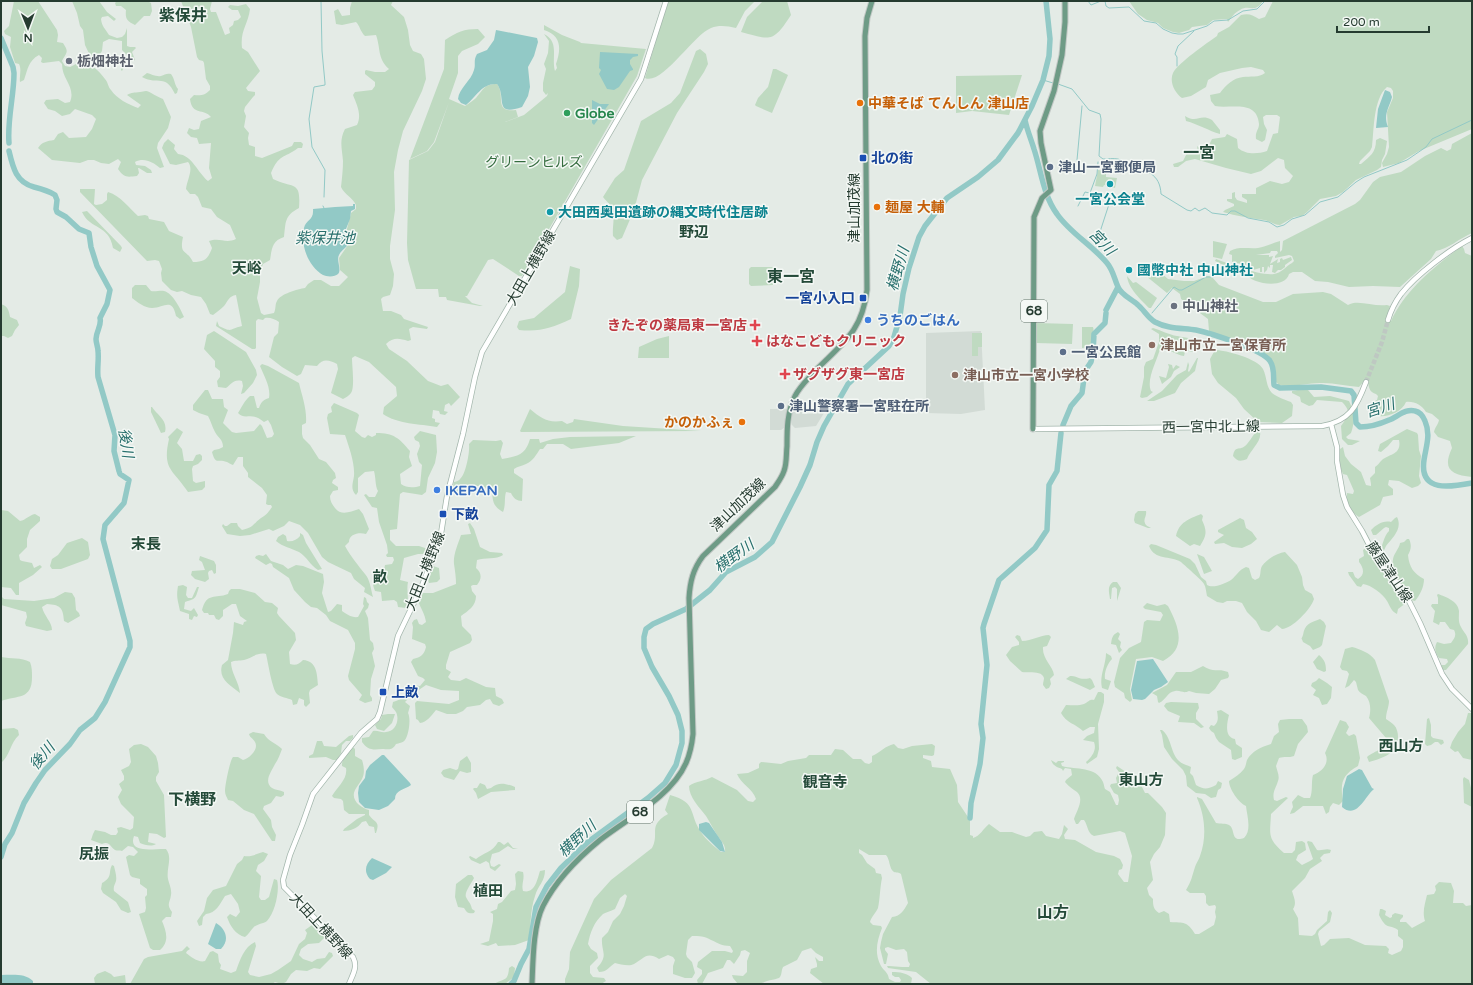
<svg xmlns="http://www.w3.org/2000/svg" width="1473" height="985" viewBox="0 0 1473 985" font-family="'Varela Round','Noto Sans JP',sans-serif">
  <rect width="100%" height="100%" fill="#e4ebe6"/>
  <!-- built -->
  <path fill="#d2dbd5" d="M981,331L985,410L961,414L926,413V333Z
    M794,407H802V414L824,413L816,426L795,428L792,425L791,418Z
    M770,409H787L785,427L781,430H770Z"/>
  <!-- green -->
  <path fill="#bfdac1" d="M14,1H38L57,30L58,35L57,42L63,43C69,52 67,52 62,61L65,66L70,67L76,64L77,59C88,62 98,69 105,79C108,82 108,87 111,90C117,99 128,104 138,108L141,105L127,95C132,92 134,93 140,92C143,92 143,91 146,91C149,91 159,98 163,99L171,117L168,128L158,143L157,148L164,167L160,168C153,162 144,157 135,162L136,165L145,166L151,170L152,173H147L139,168H138L139,173L137,176C127,177 124,178 118,169L121,162L118,159L109,164L101,163L94,160H88L80,163L52,160L38,148C42,142 47,141 54,140L58,134L63,132L69,138L86,137L92,129L96,119L92,115L75,109L70,114L62,116L55,111L48,109L44,103L46,100L58,99L65,103L70,102C76,87 62,80 62,64L59,61L43,63L41,62L42,58L39,55C28,61 28,69 24,80L20,82C19,76 22,70 19,64L15,63L10,47L11,37L5,34L4,31L9,26Z
    M72,1H99L107,12L116,19L114,21L108,16L102,17L101,19C102,27 105,28 109,35L117,38L122,37L125,34L127,28V46L130,47H135L136,48L132,52L135,60L125,65L122,71L121,70V64L127,59V55L122,50V41L109,39L103,42L102,51L100,54L101,68L92,60L85,45L83,30L80,26L77,13Z
    M117,1H147L151,3L152,11L150,16H144L135,25C127,21 125,19 126,10L121,6H116L115,3Z
    M181,1H212L210,9L211,12H216L225,35L230,33L229,28L233,25L234,21L238,20L241,17L238,10H232L228,7L230,5L238,6L246,4L250,9C248,25 240,30 242,48L248,52L260,71L246,88L248,91L255,92V95L253,97L245,107L244,111L246,116L244,127L249,133L248,138L249,145L255,147V156L262,158L292,146L294,142H301L303,144L302,148H298C283,159 279,154 271,173L273,179C294,189 301,180 299,208C284,216 286,222 284,237C272,241 272,248 270,260L263,264L260,272V282L257,298L261,313L264,315L274,313C276,309 275,304 277,301C280,294 298,289 305,288L308,284L314,280H321L331,286H339L348,277L340,270L339,258L348,245L347,229L351,213L356,209V205C353,198 344,194 341,187C342,178 343,169 343,161C342,149 339,140 345,129L357,125C362,115 357,105 353,95L355,92L372,90L375,86V82L365,74V71L366,70L375,72H385L389,69C377,58 381,49 376,35L365,36C360,31 360,26 356,22L342,25L336,24L334,11L338,9L342,16L350,15V8L352,1H393L391,5L404,17L408,30L410,45L413,51L421,54L424,59L426,79L422,91L403,131L398,150L394,172L395,210L390,246V259L394,274L393,286L390,295L383,297L381,299L383,311H391L401,315L404,319L428,327L427,329L413,327L409,329L411,340L408,341C399,338 393,337 386,344L389,349L407,361L428,381L441,386L448,384L460,397L451,406L449,403L445,405L444,411L448,412L445,415L440,414L439,411L433,410L432,418L435,419V422L440,423L437,427C420,424 397,424 383,414L384,407L397,396L396,387L369,362L355,356L352,358C352,366 355,387 351,393C349,396 345,398 343,399L331,393L338,369L337,364C329,360 323,358 317,366L305,365L301,374L297,376L282,367L269,357L274,337L278,333L279,322C275,319 269,317 265,318L263,320L258,319L256,321V348L255,349H252L216,326L217,321L219,326C233,333 229,329 242,326L236,295C229,296 228,301 224,306C221,309 217,312 213,315L210,314L206,304L201,297L191,295L182,291L177,292L171,290L162,281L161,273L162,269L159,261L155,260L147,261L80,192V189H95L94,204L96,205L102,204L107,200V194L108,192C121,196 128,207 138,216L145,215L148,216L149,219L164,222L169,231L183,237C179,256 187,249 193,262C205,262 208,259 212,248L209,241C220,237 225,244 236,239L230,225L217,217L211,209L202,207L198,197L195,194H190L186,189C187,180 194,169 188,162L176,165L170,164L162,148L164,143L168,139L175,145L174,149L178,154C192,155 198,173 208,181L212,178L209,168L211,143L199,144L197,138L191,137L187,133L189,128L194,130L199,129L201,121L211,117C204,108 192,116 190,99L194,95C201,96 205,95 210,90V86L206,79L204,63L203,61L199,60L197,57L191,27Z
    M669,1H755L745,11L736,28C727,26 719,25 711,28C693,35 662,86 645,78L660,27Z
    M763,1H787L791,15C773,43 771,40 741,32L747,17Z
    M1129,1H1263C1255,14 1249,4 1240,10C1235,12 1231,18 1228,22L1227,19L1213,20L1207,25L1192,27L1189,30L1179,33L1173,32L1163,28L1158,23L1147,20L1138,14Z
    M1273,1H1472V129L1419,151L1399,163L1383,167L1382,163L1387,154L1389,147L1387,112L1393,98V91L1391,88L1387,87C1373,99 1374,131 1372,147L1370,151L1360,161L1359,164H1361C1370,156 1376,153 1376,140L1380,138L1387,141L1385,154L1382,160L1381,167L1377,170L1356,180L1343,192L1336,196L1320,199L1306,213L1302,216L1294,217L1280,225C1274,225 1270,221 1264,220C1250,218 1236,216 1223,212L1225,210L1234,206V204L1227,201V199H1232V193L1235,192V197L1237,200L1247,203V200L1242,197V194H1256V188L1270,181L1282,184L1289,182L1293,176L1285,168L1284,160L1278,158L1261,171L1251,174L1226,168L1195,159L1186,161L1178,167H1174L1173,164L1183,161L1187,153L1198,152L1197,146L1205,153L1207,154C1211,151 1211,147 1210,143L1212,139L1225,137L1227,134L1237,139L1238,148C1246,155 1258,154 1267,151L1273,134L1278,133L1280,117L1277,115H1266L1263,117L1264,124L1267,130L1265,140L1262,142L1256,139C1255,131 1259,130 1259,124C1257,99 1231,109 1215,106L1211,101L1210,95L1220,93C1226,85 1233,78 1243,77C1250,76 1259,78 1265,73L1263,70L1251,67L1242,68L1220,73L1208,80L1206,87L1191,96L1182,98C1175,93 1169,82 1173,73C1178,63 1207,43 1217,36L1218,33L1229,27L1241,15C1249,13 1252,15 1259,19L1265,17Z
    M544,25L562,35L580,42L581,43L646,49L637,76L522,276H519L493,259L488,260L467,296H465L472,303L483,306H480L447,300L446,297H439L438,289H416L408,260L407,243L409,160L428,151L435,142L449,102L434,142L427,151L410,159L444,69L445,40C457,32 464,29 478,29L485,37L478,44L462,51L458,56V73L449,99L465,106C469,103 473,101 476,98C484,89 484,84 497,84C506,95 493,113 516,110L518,117L505,122L524,115L547,96L548,93L546,95L543,91V83L546,69L544,64L548,53L549,41L544,34C560,42 551,58 555,71L557,68L556,64C561,49 562,36 544,30Z
    M700,49L706,54L708,64L704,72L677,113L642,180L634,210L622,238L617,240L613,236C612,226 616,215 611,206C609,203 605,200 603,197L615,178L624,170L641,121L671,103L680,93L696,51Z
    M773,69H776L788,75L772,113L756,106L755,105L758,98L768,87Z
    M147,73C151,74 156,77 161,76C165,75 166,73 171,74C175,79 174,84 178,89L177,93L175,94C165,73 159,86 142,77Z
    M1022,75L1009,115L972,111L956,113V76Z
    M1185,116C1198,124 1199,113 1212,120L1220,130V134C1209,131 1198,124 1186,121Z
    M1472,133V233C1460,238 1448,249 1436,251L1431,259L1400,287L1373,286L1349,287L1328,282L1315,281L1302,272H1293L1289,274C1286,286 1266,285 1256,281C1249,279 1245,272 1239,268C1235,267 1233,268 1230,267C1225,266 1220,263 1215,261L1216,259C1229,264 1260,276 1274,274C1282,273 1286,266 1292,263L1294,261L1292,256L1289,255L1275,258V256L1278,253L1277,251H1271L1270,253L1256,255H1269V257L1273,256L1270,264L1278,259L1277,263L1280,262V259L1282,258L1283,260L1291,257L1292,260L1285,265V267L1281,270H1278L1275,273L1272,272L1273,265H1270V268L1268,266L1267,270L1264,273V267H1262V272H1260V268L1253,270L1250,268L1242,267V264L1232,262V255L1229,254L1230,251C1239,246 1248,249 1258,248C1265,247 1273,243 1280,241V252L1282,250L1283,241L1355,204L1360,200L1373,182L1380,177L1401,172L1425,156L1441,148L1447,151L1451,149L1452,144Z
    M1098,170L1106,171V177L1117,178L1115,188L1104,185L1103,187L1095,186Z
    M87,211L121,246L122,248L120,252L113,248C109,224 90,230 82,212Z
    M1213,241L1227,244L1222,259L1213,257Z
    M1462,246L1464,249L1465,253L1472,256V477C1451,475 1442,469 1452,448L1450,441L1438,437L1434,432C1435,427 1438,425 1439,420L1432,414L1426,412C1422,405 1414,401 1406,402C1402,412 1388,417 1379,416L1374,411L1375,401L1377,400L1378,396L1376,394C1370,392 1369,389 1368,382L1364,381L1359,387C1347,386 1335,383 1323,383C1309,382 1293,388 1279,385L1275,381L1274,364L1258,350L1212,334L1209,331L1208,319L1181,299L1180,294L1172,288L1167,293L1146,276L1147,274L1160,272L1168,279L1184,281H1194L1208,276L1212,277L1219,285L1263,302H1276L1293,294L1323,292L1331,294L1348,305C1358,299 1373,307 1387,305L1390,306L1386,320L1391,321C1406,289 1434,267 1462,246Z
    M570,266L580,269L579,286L571,319C551,328 541,332 519,330L517,327L519,321L534,318L565,292Z
    M751,267H773V285L751,286L749,284V269Z
    M1127,276L1133,283L1136,282L1157,298L1151,308H1149C1141,300 1128,288 1127,276Z
    M135,285H146L151,291C155,292 161,290 164,291C173,293 181,310 184,317L180,319L176,316C172,297 164,308 152,308C145,308 137,302 132,298V288Z
    M1,304C8,306 9,311 10,317L17,320L19,325L15,330L12,336L8,338L4,336H1Z
    M1036,323L1073,324L1072,344L1036,343Z
    M1082,327H1093C1095,333 1091,341 1091,347L1082,348Z
    M1153,328C1161,330 1169,335 1177,336C1185,338 1196,337 1198,347L1194,352L1188,351L1185,352L1184,356C1176,355 1171,350 1164,348L1160,349C1157,361 1146,379 1151,391L1153,392L1147,397L1142,398L1140,397L1144,377V367L1146,362L1153,359L1159,342V334L1151,329Z
    M214,331L246,352L256,370L257,375L253,383L244,393L241,394L243,386L242,381C233,379 232,384 226,388L218,387L217,381L220,377V371L215,367V361L204,349L207,335Z
    M972,333H982V347H978V356H972Z
    M669,336V358H638L639,347L657,339Z
    M1215,350C1226,350 1258,359 1263,369C1267,377 1266,387 1272,393C1277,397 1285,400 1291,402L1293,405L1292,416L1282,423L1258,422L1244,409L1236,398L1218,383L1212,374L1210,359Z
    M1197,358H1198L1195,371L1181,383L1175,393L1154,401H1147L1162,391L1177,375L1186,370L1188,362L1189,365L1188,371L1189,372Z
    M262,364L268,366L299,383C302,396 307,409 306,423L302,425V434L303,438L310,445L319,459L326,462L335,473L336,478L333,480L332,483L338,487V490L333,491L330,496C330,501 332,504 335,508C341,516 350,512 359,509L363,514L369,529L366,534C359,532 349,534 349,542L345,546C351,557 358,565 365,574C370,579 371,590 373,597L364,592L365,588L354,579L351,573L328,562L322,557L308,533L300,525L289,521L284,526L273,531L269,529L250,535L240,536L227,534L222,526L223,524L225,526H227L231,523H237L238,526L242,530C253,528 253,524 261,518C266,515 268,513 272,507L271,505H268L266,504L267,495L262,488L248,477V473L243,466V457H238L233,465C230,464 229,463 227,462C217,458 216,466 212,452L214,450L219,449L223,447C223,439 218,438 215,432C212,427 211,421 208,416L199,413L193,410V405L205,390H208L212,399H223L224,407L228,410L223,423L232,432L236,433L254,431L260,424L262,426L267,438L272,437L274,434L271,425L268,420L264,422C252,411 245,421 238,413C242,407 244,401 250,396H254L257,408H259C261,402 263,400 269,398C271,387 264,376 260,366Z
    M1168,364L1172,365L1173,369L1176,365L1180,367L1174,371L1171,377L1162,384L1159,376L1166,378L1169,367Z
    M1304,389L1308,390L1314,397L1330,396L1349,401C1354,410 1355,423 1351,433L1346,437L1348,439L1360,441L1352,445H1348L1342,439L1341,426C1348,416 1352,412 1342,402L1317,400L1313,405L1309,406L1301,402L1300,397L1292,393V391Z
    M334,403L357,413L359,415L355,431L362,437L365,438L368,435L372,437L376,435V433C394,433 399,438 410,451L409,457L412,466L400,474L401,484C406,488 414,488 420,486L422,465L419,462L417,454L420,446L419,442L415,440L414,437L420,431L436,435L437,452L435,463L428,478L426,492L422,495L403,492L400,494L397,529L390,530V540L396,546H419L431,550L430,554H418L404,558L400,580L408,582C406,592 410,599 406,608L398,607L397,602L394,600L382,601L381,592L375,591C371,582 374,579 376,571L384,570L385,565L392,564L394,560L393,557H387L386,555L388,553L387,545L379,522L377,508L372,507L364,495L366,494L369,497H375L378,491C375,486 376,478 374,471L365,472L358,478V492L356,495C350,489 353,483 354,476C355,463 349,447 345,435L330,434L327,418L328,414L332,412L331,407Z
    M151,407H152C157,415 168,420 165,432L161,433L151,412Z
    M530,409C541,418 547,423 562,421L567,424L573,422L574,419L623,426L701,431L521,432L520,431Z
    M177,428L183,432L177,443L182,449L184,461H193L196,455L200,454L202,456V460L198,464L193,466L192,469L193,481L196,483L205,481V487L202,490L188,492C173,469 162,470 169,439L168,437Z
    M1407,429L1417,433L1418,435L1419,450L1421,456L1419,476L1421,483L1418,486L1412,488L1399,481L1389,480L1388,485L1393,489V495L1383,497L1380,505L1359,517C1351,513 1346,502 1347,493L1353,494L1354,491L1347,475L1343,474C1339,467 1340,457 1340,449L1343,447L1345,456L1351,464L1361,472L1366,485L1371,486V484L1370,478L1375,473V467C1378,465 1379,463 1382,460C1389,454 1402,455 1399,440H1393L1388,446L1381,452L1378,451L1380,444Z
    M1256,432H1260C1262,442 1250,450 1247,459C1240,462 1237,461 1233,456C1235,445 1239,451 1245,446C1249,443 1252,436 1256,432Z
    M636,436L619,443L571,449L563,444H547L543,449H540C536,455 533,461 526,464C522,466 518,466 514,469V473L523,479L522,501C517,501 513,498 511,493L506,492C504,499 506,505 503,512C493,506 493,502 492,492L483,486H466L463,488L461,495H455L452,491L454,482C455,482 459,481 460,479C466,474 470,451 469,444L473,440L496,441L501,440L503,443L500,454L502,459C517,456 525,456 530,439H539L540,443L553,439L570,437Z
    M1,510L8,511L20,521C26,520 29,515 35,514L40,517V521L30,530L27,539V547L19,555L20,560L22,561L32,563L34,568L40,565L42,567L33,575L19,583V595H16L11,588L1,587Z
    M1138,511H1146C1147,516 1143,519 1145,523C1145,525 1149,527 1151,528H1148L1135,523L1134,520L1135,514Z
    M1201,514L1203,516L1202,520C1207,531 1207,535 1200,546L1194,544L1190,546L1176,536C1179,522 1189,519 1201,514Z
    M1397,517C1403,529 1392,538 1386,546C1384,550 1383,554 1379,558L1378,556C1382,548 1384,535 1389,531V528L1386,527L1384,528L1376,535H1373L1371,530C1376,525 1383,520 1391,522L1395,518Z
    M1240,518L1244,520L1246,528L1252,532L1257,539L1251,544L1242,548L1232,547L1224,543L1215,544L1214,542L1224,535L1218,532V530Z
    M470,523L474,529L480,547L490,552L502,553L503,555C496,560 485,557 477,560L476,568C482,573 482,579 477,585H473L471,586L472,591L476,596C476,606 468,611 461,616L462,626L471,635L472,640L470,643L450,652L446,665V669L451,672L448,677L451,680L460,681L466,678L486,687L495,688L496,696L502,699L504,703L499,706L493,704L490,699L486,700L480,705L467,707L463,711L456,714H447L436,710C431,716 427,722 420,723L418,720L416,719L415,703L417,701L449,704L459,700V691L441,690L426,685L413,694L405,702L410,706L408,713C411,718 409,735 405,740C403,743 399,743 396,744C392,751 389,749 382,749C372,750 368,750 362,742V738L369,737L373,731C378,730 381,733 386,732C394,732 399,723 397,715C397,712 394,710 392,707L393,702C404,699 405,695 411,685L420,686L425,680L423,678L418,676L411,662L413,659C421,657 424,655 426,647L425,644L412,639L413,627L412,623L414,620L417,619L419,624L422,625L426,622C425,614 421,609 418,601L422,593H433L456,584C456,577 455,571 454,564C453,555 458,544 461,535L471,534L468,524Z
    M300,533L303,535L306,543L322,569L318,570C310,565 307,557 299,552C291,548 283,547 276,541L278,537L283,534L286,536L287,541C292,542 297,540 300,536Z
    M82,538L88,542L90,555L88,559L61,569H52L50,566L52,559L58,555L67,543Z
    M1407,539H1409C1412,545 1411,550 1408,555C1409,567 1414,574 1424,579C1424,587 1420,595 1415,601L1411,600L1408,596L1404,597L1406,603L1398,609L1397,614C1391,611 1390,606 1387,601C1383,594 1371,585 1363,584L1361,587L1357,586L1349,575L1348,572H1353L1355,577L1358,579C1365,575 1364,568 1359,562V559L1364,556L1363,550L1366,548C1374,556 1377,568 1387,574C1393,569 1392,565 1393,559C1394,553 1399,549 1400,543L1404,542Z
    M1151,544L1156,545L1190,559L1195,564L1201,577L1206,581L1207,585C1213,589 1226,583 1231,580C1237,575 1239,570 1246,567L1249,568L1252,578L1255,580L1259,578C1261,575 1260,569 1262,566C1267,559 1277,553 1285,552L1297,565L1302,577L1303,585L1305,590L1312,594L1314,599C1311,609 1292,629 1282,629L1277,625L1269,632L1261,630L1256,621L1247,612L1242,603L1236,601H1227L1223,603L1217,602L1207,596C1206,592 1206,587 1204,584C1203,581 1183,564 1181,562C1170,555 1155,561 1149,546Z
    M266,554L271,561L283,565L288,569L296,565L303,566L323,574L324,582L322,593L328,612L331,611L337,604L342,605V611C346,614 352,618 358,617L364,606L363,604L364,597L366,598L367,602L369,604L368,608L365,611L368,618L370,640L373,643L374,649L372,653L375,666L371,679L370,695L372,698V701L365,703L359,700L362,695L349,680L348,676L355,649V643L348,630L330,621L326,615L317,608L311,607L305,602L294,590L289,578L273,567L272,564L270,563L266,565L255,558L256,556L259,555L263,556Z
    M1197,554L1204,557L1212,571L1204,574Z
    M200,556L214,561L216,565V573L214,574L212,570L209,571L208,573L209,579L205,582L195,579L191,575L192,571L205,570L202,562L199,560Z
    M433,566L439,568L440,579L437,582L429,583L428,580L431,567Z
    M1113,582H1117L1121,588L1117,601V589L1115,587L1112,588L1111,599H1110C1109,592 1107,586 1113,582Z
    M183,585L187,587L186,595L188,598H192L197,587H199C195,599 197,598 185,602L184,609L191,611L194,608L198,615L197,617L194,616L192,620L189,619V614L180,611C178,600 176,598 178,586Z
    M231,589H240L255,593L265,602L272,603L278,608L277,613L279,616L295,633L296,640L289,652L290,664C296,666 299,664 303,660C317,661 317,674 318,685L310,690L309,693L310,703L306,707L304,705V700L299,698L297,704L293,705L292,700C288,698 280,697 277,694C272,689 268,662 266,654C257,652 252,658 244,660C239,661 235,660 231,662C231,673 239,682 240,693C230,685 218,679 222,665L228,660L233,633L234,622L243,625L244,622L247,621L240,616L236,604H232L223,610V616L219,620L216,619L214,615H209L208,613H204L202,610C207,592 215,599 228,594L229,591Z
    M65,592L72,593L75,598L76,610L79,613L80,616L68,623L64,621C63,607 60,605 47,604L42,607C44,616 52,622 52,630L47,631L26,626L25,623L27,617L26,612L1,605V596L4,599L34,601L54,598Z
    M1438,594C1446,597 1458,601 1459,611C1459,617 1458,622 1461,627C1464,633 1469,636 1468,644L1446,670H1443L1441,666L1442,665H1445L1448,662L1447,659L1439,658C1435,652 1434,648 1437,642L1444,644L1451,643C1454,639 1457,636 1454,630L1450,629L1445,622H1440L1439,625L1433,622L1435,611L1431,606L1432,604H1438V598L1437,595Z
    M1147,603L1157,606L1165,604L1168,606C1178,625 1188,648 1163,661L1152,657L1136,659L1130,689L1132,700L1130,702L1125,698L1124,693L1115,687L1114,682L1120,658L1129,648L1141,642L1144,622L1147,620L1160,621L1163,615L1161,612L1145,609L1143,607Z
    M1320,619L1324,622L1326,626L1322,645L1320,647L1313,650L1310,646L1303,642C1301,636 1301,641 1303,635C1305,624 1309,623 1320,619Z
    M1118,632L1120,634L1118,639L1121,642L1120,647L1122,650L1119,653L1116,645L1111,644C1112,638 1112,635 1118,632Z
    M1017,635L1020,636L1022,641C1032,641 1040,635 1049,635L1051,637L1047,646L1043,647C1042,659 1053,666 1054,675L1050,679L1051,684L1049,688L1046,689L1043,685C1043,682 1044,680 1044,678C1042,670 1028,673 1022,672L1010,661L1006,655L1012,647L1019,645V642L1015,637Z
    M1352,647C1360,649 1370,653 1375,660L1389,701C1389,707 1386,712 1386,719C1389,721 1392,723 1394,725C1397,728 1398,733 1398,737C1397,754 1383,758 1369,762L1367,757C1377,749 1383,752 1386,738L1369,718C1371,711 1371,702 1366,696C1363,694 1360,693 1358,690L1356,682L1354,680L1349,686L1345,688L1349,674L1347,671L1342,670L1340,667L1345,649Z
    M1106,653L1111,656L1112,659C1107,664 1104,673 1105,679L1111,681L1108,690L1102,688C1099,676 1106,665 1106,653Z
    M1319,655C1325,660 1326,664 1326,671L1324,672L1317,669L1313,662Z
    M1,657C11,659 21,657 30,662C32,667 32,672 32,677C32,700 18,695 1,701Z
    M1203,666C1213,673 1218,668 1228,672L1229,676L1228,678L1221,680L1215,689L1209,694L1196,693L1189,691C1183,694 1181,690 1175,691C1167,692 1167,699 1159,703L1158,702L1157,696L1152,693L1167,685L1176,672H1191Z
    M1070,676C1078,675 1078,681 1090,678L1092,680L1095,687L1090,690L1066,679Z
    M1319,678L1327,683L1332,687L1331,698L1327,704L1322,705L1319,698L1313,695L1316,690L1311,686L1312,683L1316,681Z
    M1098,692H1101L1104,694V702L1098,724L1099,749L1097,757L1087,764L1086,762C1092,757 1097,750 1094,742L1083,740L1087,736L1094,733L1095,727H1090L1083,731C1076,724 1066,723 1061,713L1066,705C1072,705 1079,706 1084,704C1089,702 1089,699 1094,700Z
    M1171,702L1198,703L1199,708L1196,713V719L1204,727L1201,728L1194,723L1178,722L1180,716L1168,711L1164,706L1166,703Z
    M1221,710L1229,715C1227,723 1224,737 1235,739L1236,744L1242,748V757L1235,760L1232,759L1231,750L1219,742L1216,738L1214,733L1211,731L1209,728L1211,725L1214,726C1219,722 1218,717 1217,711Z
    M1468,713H1472V760L1463,758L1458,751L1455,752L1450,748L1452,742L1458,732L1465,724Z
    M388,714H395L392,723L384,731L377,729L375,725L381,719L382,715Z
    M1429,718L1431,725V736L1433,738L1443,740L1444,743L1441,745L1438,742H1435L1431,745L1427,746L1425,744L1427,719Z
    M1289,719H1302L1307,726L1308,732L1298,744L1294,756C1289,758 1284,756 1279,758L1276,766C1277,771 1280,776 1278,781C1276,788 1272,792 1274,800L1277,801L1286,797L1288,798L1271,814C1270,835 1267,838 1284,853H1292L1295,850L1296,842L1302,841L1305,843L1306,850L1298,855L1296,860L1302,865L1310,861L1313,859L1307,842L1308,841L1312,842L1317,850C1322,851 1326,848 1331,850L1330,853L1324,854L1320,858L1322,861L1310,869L1305,878L1292,891C1294,898 1297,903 1293,909L1298,918L1299,935L1312,936L1315,934L1317,930L1327,921L1328,912L1330,910L1332,913L1330,922L1319,931L1318,934L1321,946L1324,945L1330,939L1349,938L1365,945L1386,946L1389,949L1388,953L1392,955L1401,951L1403,947V940L1398,936V930C1388,923 1387,931 1379,915L1380,909H1382L1386,911L1385,915L1390,918L1392,917V915L1395,913L1403,915V917L1400,920V922H1406L1412,928L1425,921C1422,912 1425,904 1427,895L1434,894L1436,890L1435,886L1439,882L1451,883L1454,891L1453,903H1463L1466,906L1472,905V984H931L916,972L888,968L887,966H889L902,967H909L910,964L908,961L907,952L904,949L896,950L888,947L885,948V950L888,954L886,964H884L880,948L881,942L883,934L892,917C901,916 904,910 908,903L901,874C899,872 896,873 894,872C889,869 890,859 886,855H869L859,849V853L862,855L867,863L875,869L876,873L881,874L882,878C880,887 880,899 878,908C876,913 871,917 870,922L873,925L881,926L882,928C877,941 874,953 881,966C884,971 888,972 889,979L895,982H900L901,980L899,977H895L892,975V972C900,972 907,973 912,978L911,984H824L810,973L811,969L817,967V964L815,957L819,961H823V957L816,953L811,948L802,951L797,960L783,967C781,971 782,974 780,977C778,980 767,979 761,984H738L733,978L732,975L743,976L747,972V961L750,953L745,950L741,951L740,955L734,964L730,960H727L723,968L708,973L702,984H698L697,980L702,974V970L697,967L698,962L712,951H725L732,953L733,951L730,946C722,946 718,943 711,940C705,936 699,936 692,936L688,940L686,954L687,957L692,962L695,973L692,978H685L673,974V966L675,960L673,957L668,955L659,959C646,951 644,959 634,964C629,967 620,964 615,963C609,967 607,972 599,972L597,968C609,955 601,952 602,938L608,932L613,921L620,914L624,906L627,896L625,894L620,898L615,909C612,911 606,912 603,914C594,922 590,933 588,944L591,949L597,953L598,958L590,966V973L593,977L604,978L606,981L601,984H565V979L569,969L570,952L594,899L611,880L652,848C660,833 647,826 668,814L665,810L670,795C698,803 688,813 701,832C706,840 714,846 721,852H725C726,845 721,841 717,835C713,829 710,822 706,816C699,807 689,797 689,786C696,781 705,781 712,777L737,790L748,801L753,802L756,799C753,789 741,784 737,774L748,773L759,768V764L761,762L781,764L788,761L806,758L809,755H831L835,749L843,750L853,759H861L865,763L869,764L872,762V756C881,752 885,746 894,744L898,748L903,749L912,746L932,744L935,746L934,755L932,756L923,755V758L931,761L932,767L950,769L957,785L958,802L970,820V835L973,836V838C980,836 983,829 989,824L1000,832H1012L1026,837L1030,836L1034,832L1042,831L1046,836L1059,839L1062,834L1064,825L1068,829L1064,835L1065,839L1075,840L1096,852L1114,856L1120,859L1123,865L1122,869L1119,870L1118,874L1124,882H1128L1132,856L1125,833L1120,831L1094,836C1087,833 1088,825 1084,820H1081L1078,824H1076L1074,819C1076,812 1085,799 1077,792C1073,789 1069,787 1065,782L1066,780L1072,775L1071,769L1065,768L1063,771L1062,769C1057,767 1053,766 1051,760L1056,763L1058,761H1064V762L1061,763L1062,766C1076,770 1096,766 1103,782C1104,784 1104,787 1105,789L1110,792L1116,805H1118L1119,800L1118,795L1114,793L1110,786L1111,784L1117,783L1116,778L1119,772L1116,768L1117,766L1126,772L1129,777L1139,781L1145,793H1148L1162,807L1166,813L1165,835L1160,847L1154,854L1150,862L1153,880L1147,888L1149,895L1153,899C1153,905 1153,909 1159,913L1164,911L1169,914L1170,922C1184,923 1187,921 1195,934H1199L1214,925L1216,917L1215,912L1216,907L1215,905L1209,906L1206,903V896L1204,893H1190L1186,890C1192,880 1192,876 1195,867C1196,863 1199,860 1200,856C1207,837 1205,816 1197,798V797L1202,799L1216,823C1220,824 1226,823 1229,825C1236,829 1230,843 1244,838C1252,830 1247,816 1246,806C1239,803 1229,789 1229,781C1235,777 1240,774 1244,769C1246,766 1246,763 1247,760C1252,751 1261,747 1271,744L1274,736L1279,732L1278,724L1280,720Z
    M1340,720L1346,722L1349,727L1346,733L1349,736L1354,734L1356,736L1360,758L1358,766C1342,775 1340,783 1343,801L1339,805L1333,803L1330,807L1329,812L1326,814L1323,806H1303L1294,813L1290,814L1291,811L1293,807L1292,802L1298,795L1304,798H1310C1313,792 1311,782 1313,775C1323,771 1330,763 1325,753Z
    M14,728L18,730L19,735C10,743 10,756 1,763V729Z
    M1160,730H1162C1172,738 1170,752 1179,761C1182,764 1187,765 1191,767L1190,773L1193,776L1196,785C1204,790 1208,789 1216,785L1218,781L1222,783L1221,788L1218,790L1216,797L1211,798L1205,794L1196,793L1187,786L1186,776L1183,770L1172,759L1164,747L1162,735Z
    M253,732L264,734C269,742 276,743 282,749C280,754 278,760 275,764C272,771 263,781 272,788C275,790 280,790 284,792V795L281,797L276,796L271,803L264,806L263,809L271,820L272,827L276,835L275,841H272L254,814L244,810L233,801L228,800C227,797 225,795 225,791C225,785 230,760 233,757H238L243,760C250,758 259,749 255,742C253,738 250,738 249,734Z
    M353,735V738L350,741H346L342,745L341,753L337,760H333L326,757L309,758V756L313,754L317,741H322L324,746L336,747L349,736Z
    M141,744L148,747L156,756L158,763L159,772L156,777V781L164,795L166,837L164,838L157,834L149,833L148,842L156,844C151,847 145,845 140,843L138,837L134,836C127,855 157,848 166,849C173,858 166,868 168,879C169,884 172,889 171,895C170,903 166,904 172,912L171,917H166L162,921C166,931 170,941 160,950H153L150,948L139,914L145,912L146,908L145,897L147,895V889L140,884V879L132,877L130,875L126,857L129,855L134,856L138,852L133,847L128,846L122,851C120,850 117,851 115,850C109,846 110,841 102,844L91,840L93,834L95,830L105,832L111,835H116L118,832L117,828L121,827L130,830L133,828L134,817L121,804L118,797L122,790L119,784L124,780V776L121,770L129,766L131,762L129,749L134,745Z
    M353,747L355,749V756L362,760C364,766 365,774 362,779C360,783 357,786 355,790C350,800 361,808 369,810V815C376,824 380,821 376,833H375L374,827L369,826L366,821L362,822C358,828 351,831 343,831L344,829L357,819L365,815V814H349L344,810L343,801L341,799L334,798L332,796C337,787 348,779 346,768L342,766C341,759 349,753 353,747Z
    M467,756L471,763V772L467,773L460,771L454,780L444,777L441,773L443,770L450,768L456,770L458,769L460,761Z
    M1464,777L1469,780L1472,792V807L1464,803L1463,779Z
    M480,783L485,785L487,789L491,788C499,781 507,784 515,787V790L491,792L478,799L476,793L473,789L474,788H477Z
    M498,842H500L504,845L508,842L513,848L518,849H513L508,846L499,852L492,854L490,862L491,866L494,867L499,864L501,865L495,871L490,868L489,863L486,861L480,864L471,860L469,857L470,856L476,859C483,853 493,852 498,842Z
    M263,852L268,854L264,861L258,865L256,871L261,876L259,897L261,900H265L269,897L274,879L277,880C280,890 275,913 267,921C263,924 256,924 253,928C250,931 249,934 245,937C236,935 230,926 227,917L230,914L236,917L240,912L238,904L231,894L225,896C220,904 216,913 206,914L203,917L202,925L199,926L197,921L204,911L207,898L213,890L226,886L237,864L242,860L244,856C252,857 256,854 263,852Z
    M112,865L114,866C115,871 117,876 116,881C115,885 113,886 114,891L128,902L131,912L128,913L121,910L116,902L103,893L101,889L102,883C113,877 108,873 112,865Z
    M545,870C545,882 538,885 535,896C530,911 531,925 529,940L515,945L498,946L496,943L488,946L480,944L489,941L493,921V914L490,912L497,909L498,904L502,902L511,891L515,890L516,884L515,874L518,871L523,872C525,879 521,884 523,891C535,894 537,880 540,871Z
    M468,875H472L474,878C472,883 464,892 466,897C468,902 470,901 472,909L475,911L474,913C469,914 467,913 464,908L458,907L455,897L456,884Z
    M312,925C318,927 325,929 326,936L319,943L308,944L301,949L299,955L303,959L312,962L317,959L325,958L329,952L332,953L333,956L320,969L314,968L307,971L296,970L291,974L286,982L282,984L275,982L272,984H130L144,959L148,957L182,951L187,946L190,949L187,951L186,953C191,957 199,963 205,961L210,952L213,951L218,954L219,962L221,965L220,969L231,973L236,971C240,960 244,947 255,942L256,946L248,972L250,975L259,977L271,974L278,970L291,961L299,944L305,939L307,933L305,930Z
    M512,966L515,968L514,977L505,984H494C504,978 508,982 509,968Z
    M105,971L111,974L114,977L125,975L126,984H95L94,978L97,974Z"/>
  <!-- water -->
  <path fill="#92c9c6" d="M496,30L537,38L538,42L534,56L528,67L530,87L528,96L522,107C493,117 507,97 497,84C482,83 476,97 466,105L461,103L458,99C459,88 471,81 474,70C476,64 473,61 477,54L487,50L494,40Z
    M600,52L638,54V56L633,57L630,60V64L633,69V70L630,71L619,87L614,90L607,89L599,74L601,70L599,68Z
    M1385,90L1390,92L1392,97C1389,108 1383,115 1388,127L1376,128L1378,109Z
    M592,100L600,104H609L594,125L592,123Z
    M353,204H355V209L351,211L350,219L346,229L347,246C344,249 340,252 339,255C336,260 342,270 338,274C335,277 327,277 323,275C308,266 300,245 304,228C306,219 314,221 313,209L335,207L353,206Z
    M1153,659L1168,682L1161,687L1154,690L1145,699L1142,700L1133,699L1131,690L1137,661Z
    M382,755H384L410,783L411,785C404,790 395,790 395,799L388,806L379,810L365,808L359,802L358,793L359,786L365,778L366,771L370,765Z
    M1359,769L1362,770L1372,788L1374,789C1365,796 1357,820 1342,807L1343,789L1347,776Z
    M706,822L709,823L722,842L725,852L720,851L699,830V824Z
    M372,858L392,867L386,873L373,880L370,879C363,871 366,864 372,858Z
    M216,923C226,929 230,940 221,949H216L208,944Z
    M1,975C12,975 25,973 33,981V984H1Z"/>
  <g fill="none" stroke-linecap="round" stroke-linejoin="round">
    <!-- stream -->
    <path stroke="#92c9c6" stroke-width="1" d="M321,1L322,51L325,83V85L314,87L309,119L312,147L325,170L324,197
      M1088,1L1091,5L1101,1
      M1105,1L1106,6L1109,8L1129,7L1144,21L1156,23L1163,29L1172,33L1178,34H1183L1207,26L1214,21L1228,20L1243,11L1257,9L1265,1
      M1177,66V57L1175,54L1178,46L1194,31
      M1043,80L1053,83
      M1058,84L1072,89L1089,110L1100,114L1101,119L1099,156L1103,159C1108,159 1113,158 1118,159C1122,160 1126,163 1129,164C1146,171 1160,173 1161,194L1187,210L1191,211L1195,208L1199,211L1205,208L1212,213L1227,215L1231,211H1235L1248,218L1269,222L1277,227L1284,225L1292,219L1305,215L1320,202L1338,197L1356,182L1364,177L1407,160L1426,147L1432,139L1472,120
      M1077,160L1082,106
      M1090,193L1097,174L1098,162
      M323,206L324,208
      M1078,206L1085,192L1111,198L1099,235
      M1152,313L1174,287L1179,290H1182L1206,277H1214"/>
    <!-- river -->
    <path stroke="#92c9c6" stroke-width="5.5" d="M1,38L13,67L14,73C14,96 7,120 9,143
      M1025,120C1027,130 1031,139 1034,149C1041,170 1043,195 1057,214C1070,233 1092,245 1107,263C1113,270 1114,278 1118,287C1121,295 1132,299 1138,305C1144,310 1148,318 1155,322C1168,329 1182,328 1196,330C1210,333 1263,350 1270,361C1275,368 1273,377 1274,385L1280,388L1321,387L1351,391L1354,395L1356,423L1360,427C1370,427 1380,424 1389,420C1397,417 1406,408 1415,411C1420,412 1423,416 1425,421C1431,435 1426,446 1424,460C1419,493 1451,487 1472,483
      M1106,310L1118,287
      M1063,425L1071,406L1082,393L1085,371L1091,362L1093,353L1094,334L1105,323L1106,313
      M970,818L971,803L980,764L983,738L981,724L987,665L983,628L984,624L999,580L1035,548L1047,530L1049,485L1057,471L1061,433
      M1,857L5,844L12,833L24,803L36,783L45,770L70,744L80,730L95,718L105,702L130,647V641L103,539L105,525L124,503L129,480L120,474L119,471L114,451L115,435L98,377C97,368 99,359 98,351C98,347 96,343 96,339C96,331 102,326 100,318L107,304L110,290L97,266L91,247L89,233L79,229L66,217L57,212L56,209L57,200L55,195C49,191 42,189 34,187C16,182 13,168 9,151
      M511,984L514,981L521,964L529,949L536,907L547,886L561,868L588,842L648,798L665,783L676,765L682,743V731L678,715L669,696L652,667L644,648V637L646,629L653,624L686,609L710,590L726,572L755,557L772,542L800,487L810,465L817,442L824,426L848,384L889,346L894,337L900,316L903,294L909,268L919,237L925,226L947,198L978,177L998,160L1018,133L1032,106L1043,80L1049,56L1050,39L1046,1"/>
    <!-- secondary-tunnel -->
    <path stroke="#bec8c2" stroke-width="4.5" stroke-dasharray="4.5 2" stroke-linecap="butt" d="M1366,382L1382,342L1388,320"/>
    <!-- secondary casing -->
    <g stroke="#a3b6ac" stroke-width="6">
      <path id="secondary" d="M1388,320C1391,310 1395,302 1401,294C1416,275 1450,249 1472,238
        M1331,424L1337,447V461L1343,495L1347,507L1362,531L1377,560L1398,584L1406,595L1420,623L1442,674L1452,689L1472,709
        M1033,429L1322,426C1350,421 1357,406 1366,382
        M349,984C353,974 358,967 353,957L284,887L283,880L290,855L302,825L313,794L361,733L377,719L380,712L398,636L421,588L440,540L447,496L463,434L475,377L482,352L641,79L666,1"/>
    </g>
    <!-- primary casing -->
    <g stroke="#c2c8c5" stroke-width="7">
      <path id="primary" d="M1033,429L1034,217L1042,198L1051,190L1041,143L1040,131L1054,91L1062,55L1065,22V1
        M532,984C533,961 533,926 543,906C556,880 578,858 600,840C628,818 671,797 686,763C690,754 692,744 693,734L689,598C690,582 693,569 703,556L775,487C779,481 782,477 784,471C787,463 786,455 787,446C787,429 787,412 795,396C800,386 809,378 816,370C844,342 862,331 867,290L865,36L867,18L872,1"/>
    </g>
    <!-- secondary -->
    <use href="#secondary" stroke="#fff" stroke-width="4.5"/>
    <!-- primary -->
    <use href="#primary" stroke="#6e9b86" stroke-width="5"/>
  </g>
  <!-- markers -->
  <g fill="#6b7280" stroke="#f4f8f5" stroke-width="1.5">
    <circle cx="69" cy="61" r="4"/>
    <circle cx="1174" cy="306" r="4"/>
  </g>
  <g fill="#e8710a" stroke="#f4f8f5" stroke-width="1.5">
    <circle cx="860" cy="103" r="4"/>
    <circle cx="877" cy="207" r="4"/>
    <circle cx="742" cy="422" r="4"/>
  </g>
  <circle fill="#2e9e5b" stroke="#f4f8f5" stroke-width="1.5" cx="567" cy="113" r="4"/>
  <g fill="#1a4fb4" stroke="#f4f8f5" stroke-width="1.5">
    <rect x="859" y="154" width="8" height="8" rx="2"/>
    <rect x="859" y="294" width="8" height="8" rx="2"/>
    <rect x="439" y="510" width="8" height="8" rx="2"/>
    <rect x="379" y="688" width="8" height="8" rx="2"/>
  </g>
  <g fill="#5c6f8a" stroke="#f4f8f5" stroke-width="1.5">
    <circle cx="1050" cy="167" r="4"/>
    <circle cx="1063" cy="352" r="4"/>
    <circle cx="781" cy="406" r="4"/>
  </g>
  <g fill="#0f9aa8" stroke="#f4f8f5" stroke-width="1.5">
    <circle cx="1110" cy="184" r="4"/>
    <circle cx="550" cy="212" r="4"/>
    <circle cx="1129" cy="270" r="4"/>
  </g>
  <g fill="#3f7fe0" stroke="#f4f8f5" stroke-width="1.5">
    <circle cx="868" cy="320" r="4"/>
    <circle cx="437" cy="490" r="4"/>
  </g>
  <g fill="#e0444e" stroke="#f4f8f5" stroke-width="1.5">
    <path d="M753 319h4v4h4v4h-4v4h-4v-4h-4v-4h4z"/>
    <path d="M755 335h4v4h4v4h-4v4h-4v-4h-4v-4h4z"/>
    <path d="M783 368h4v4h4v4h-4v4h-4v-4h-4v-4h4z"/>
  </g>
  <g fill="#8d6e63" stroke="#f4f8f5" stroke-width="1.5">
    <circle cx="1152" cy="345" r="4"/>
    <circle cx="955" cy="375" r="4"/>
  </g>
  <g text-anchor="middle" dominant-baseline="central" stroke-width="3" stroke-linejoin="round" paint-order="stroke">
    <!-- shield labels -->
    <g fill="#f4f8f5" stroke="#63746b" stroke-width="1">
      <rect x="1021" y="300" width="26" height="22" rx="3"/>
      <rect x="627" y="801" width="26" height="22" rx="3"/>
    </g>
    <g font-size="13" font-weight="bold" fill="#253b30">
      <text x="1034" y="311">68</text>
      <text x="640" y="812">68</text>
    </g>
    <!-- worship labels -->
    <g font-size="14" font-weight="bold" fill="#5b616d" stroke="#f4f8f5" text-anchor="start">
      <text x="77" y="61">栃畑神社</text>
      <text x="1182" y="306">中山神社</text>
    </g>
    <!-- food labels -->
    <g font-size="14" font-weight="bold" fill="#c56008" stroke="#f4f8f5" text-anchor="start">
      <text x="868" y="103">中華そば てんしん 津山店</text>
      <text x="885" y="207">麺屋 大輔</text>
      <text x="734" y="422" text-anchor="end">かのかふぇ</text>
    </g>
    <!-- leisure labels -->
    <g font-size="14" font-weight="bold" fill="#27864d" stroke="#f4f8f5" text-anchor="start">
      <text x="575" y="113">Globe</text>
    </g>
    <!-- transit labels -->
    <g font-size="14" font-weight="bold" fill="#164399" stroke="#f4f8f5" text-anchor="start">
      <text x="871" y="158">北の街</text>
      <text x="855" y="298" text-anchor="end">一宮小入口</text>
      <text x="451" y="514">下畝</text>
      <text x="391" y="692">上畝</text>
    </g>
    <!-- park labels -->
    <g font-size="14" fill="#346c3e" stroke="#f4f8f5">
      <text x="534" y="162">グリーンヒルズ</text>
    </g>
    <!-- service labels -->
    <g font-size="14" font-weight="bold" fill="#4e5e75" stroke="#f4f8f5" text-anchor="start">
      <text x="1058" y="167">津山一宮郵便局</text>
      <text x="1071" y="352">一宮公民館</text>
      <text x="789" y="406">津山警察署一宮駐在所</text>
    </g>
    <!-- culture labels -->
    <g font-size="14" font-weight="bold" fill="#0d838f" stroke="#f4f8f5" text-anchor="start">
      <text x="1110" y="199" text-anchor="middle">一宮公会堂</text>
      <text x="558" y="212">大田西奥田遺跡の縄文時代住居跡</text>
      <text x="1137" y="270">國幣中社 中山神社</text>
    </g>
    <!-- street labels -->
    <g font-size="14" fill="#253b30" stroke="#f4f8f5">
      <text transform="translate(854 208) rotate(-90)">津山加茂線</text>
      <text transform="translate(531 268) rotate(-60)">大田上横野線</text>
      <text transform="translate(1211 427) rotate(-1)">西一宮中北上線</text>
      <text transform="translate(738 505) rotate(-44)">津山加茂線</text>
      <text transform="translate(425 571) rotate(-68)">大田上横野線</text>
      <text transform="translate(1389 572) rotate(56)">藤屋津山線</text>
      <text transform="translate(321 926) rotate(47)">大田上横野線</text>
    </g>
    <!-- shop labels -->
    <g font-size="14" font-weight="bold" fill="#366cbe" stroke="#f4f8f5" text-anchor="start">
      <text x="876" y="320">うちのごはん</text>
      <text x="445" y="490">IKEPAN</text>
    </g>
    <!-- health labels -->
    <g font-size="14" font-weight="bold" fill="#be3a42" stroke="#f4f8f5" text-anchor="start">
      <text x="747" y="325" text-anchor="end">きたぞの薬局東一宮店</text>
      <text x="766" y="341">はなこどもクリニック</text>
      <text x="793" y="374">ザグザグ東一宮店</text>
    </g>
    <!-- education labels -->
    <g font-size="14" font-weight="bold" fill="#785e54" stroke="#f4f8f5" text-anchor="start">
      <text x="1160" y="345">津山市立一宮保育所</text>
      <text x="963" y="375">津山市立一宮小学校</text>
    </g>
    <!-- neighbourhood labels -->
    <g font-size="15" font-weight="bold" fill="#244a39" stroke="#f4f8f5">
      <text x="694" y="232">野辺</text>
      <text x="247" y="268">天峪</text>
      <text x="146" y="544">末長</text>
      <text x="380" y="577">畝</text>
      <text x="1401" y="746">西山方</text>
      <text x="1141" y="780">東山方</text>
      <text x="825" y="782">観音寺</text>
      <text x="94" y="854">尻振</text>
      <text x="488" y="891">植田</text>
    </g>
    <!-- water labels -->
    <g font-size="15" font-style="italic" fill="#276f6c" stroke="#f4f8f5">
      <text x="325" y="238">紫保井池</text>
      <text transform="translate(1102 242) rotate(46)">宮川</text>
      <text transform="translate(898 269) rotate(-74)">横野川</text>
      <text transform="translate(1380 408) rotate(-18)">宮川</text>
      <text transform="translate(126 443) rotate(81)">後川</text>
      <text transform="translate(734 556) rotate(-36)">横野川</text>
      <text transform="translate(42 756) rotate(-50)">後川</text>
      <text transform="translate(577 839) rotate(-43)">横野川</text>
    </g>
    <!-- quarter labels -->
    <g font-size="16" font-weight="bold" fill="#244a39" stroke="#f4f8f5">
      <text x="183" y="16">紫保井</text>
      <text x="1199" y="153">一宮</text>
      <text x="791" y="277">東一宮</text>
      <text x="192" y="800">下横野</text>
      <text x="1053" y="913">山方</text>
    </g>
  </g>
  <!-- border -->
  <rect width="1473" height="985" fill="none" stroke="#253b30" stroke-width="4"/>
  <!-- north arrow -->
  <g transform="translate(28 28) rotate(179)" stroke="#f4f8f5" stroke-width="3" paint-order="stroke">
  <path d="M0-3L7 15L0 10L-7 15Z" fill="#253b30"/>
  <text y="-6" font-size="11" font-weight="bold" text-anchor="middle" fill="#253b30">N</text>
  </g>
  <!-- scale -->
  <path d="M1337 26v6h92v-6" fill="none" stroke="#253b30" stroke-width="2"/>
  <text x="1343" y="26" font-size="12" fill="#253b30" stroke="#f4f8f5" stroke-width="3" paint-order="stroke">200 m</text>
</svg>
